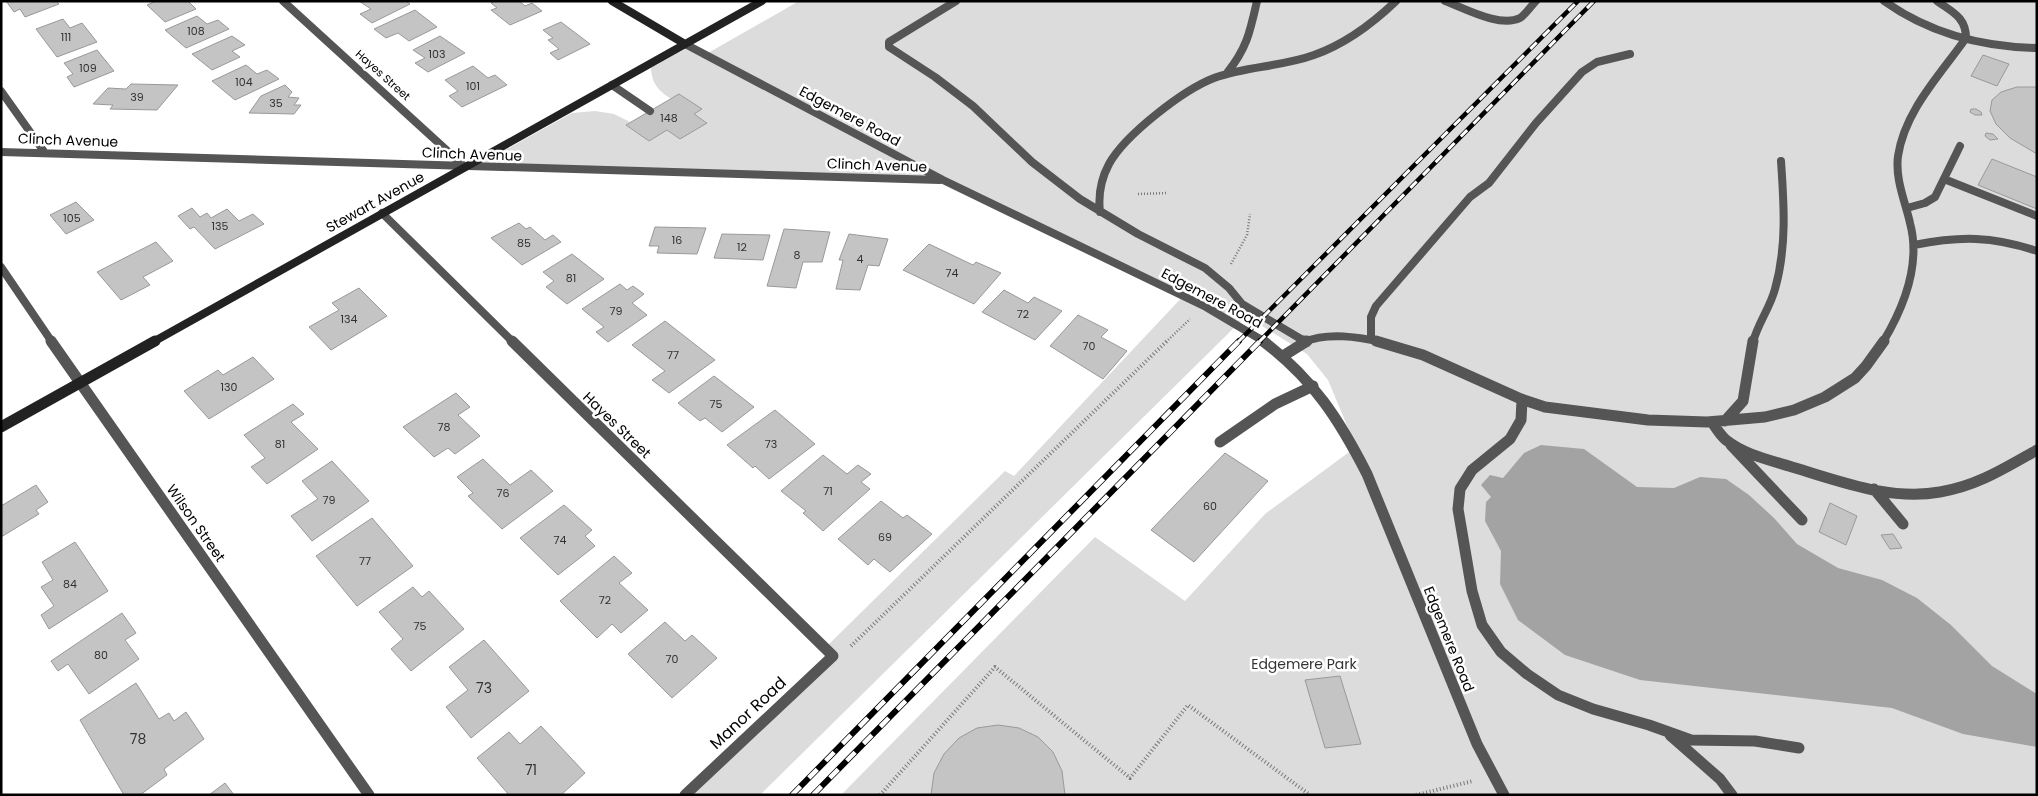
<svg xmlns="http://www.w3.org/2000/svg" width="2038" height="796" viewBox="0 0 2038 796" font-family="Poppins,sans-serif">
  <rect width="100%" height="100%" fill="#fff"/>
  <!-- green -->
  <path fill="#dcdcdc" d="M799,1H2037V795H841L1095,537L1185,601L1265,514L1356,447L1328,380L1307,354L1246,316L760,795H689L835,656L826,647L1005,471L1014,476L1186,293L945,179L482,163L572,113L595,111L614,114L630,122L626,125L649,141L667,130L680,139L707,122L694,114L701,109L680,94L671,99C658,90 652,84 651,68L685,49L701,57Z"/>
  <!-- water -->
  <path fill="#a3a3a3" d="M1541,445L1584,449L1637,487L1674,488L1700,477L1726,479L1749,495L1774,518L1797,544L1838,568L1882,580L1917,598L1951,625L1992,666L2037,694V747L1963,734L1892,708L1640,680L1565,655L1518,620L1500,584L1501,551L1485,521L1486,502L1491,497L1481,485L1490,475L1503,478L1524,453Z"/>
  <!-- building -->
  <path fill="#c4c4c4" stroke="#999" d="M6,1H56L59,4L25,17L20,9L14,12Z
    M156,1H188L196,9L165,22L147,5Z
    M359,1H406L410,4L372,23L360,14L371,9Z
    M495,1H519L525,6L532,3L542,11L510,25L491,10L497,8L491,3Z
    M415,10L437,27L409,41L398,33L386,38L374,29Z
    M197,16L207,24L218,20L229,29L186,48L165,30Z
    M63,19L70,28L82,23L97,42L57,57L36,29Z
    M561,22L590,44L558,60L550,53L559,49L548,40L553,38L543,30Z
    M232,36L245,45L232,51L240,57L212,70L192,54Z
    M440,36L465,53L428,72L415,63L425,58L413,50Z
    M97,50L114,71L74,87L67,77L73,74L64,63Z
    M1983,55L2009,64L1997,86L1971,76Z
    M246,65L257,74L267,70L279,79L235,100L212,81Z
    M473,66L488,78L495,75L507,85L462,107L449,96L458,91L445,80Z
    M131,84L178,85L157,110L110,109L113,105L93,104L108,88L126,89Z
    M285,85L292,92L288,97L299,98L294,105H301L294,114L249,113L261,96Z
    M2017,87H2037V154L2010,138L1996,124L1990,111L1992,100L2001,92Z
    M679,94L702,109L694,114L707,123L680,139L667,130L649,141L626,125Z
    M1976,109L1981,112L1982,115H1975L1970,112L1971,109Z
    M1986,133L1993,134L1998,139L1990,140L1985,136Z
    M1992,159L2037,177V209L1978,185Z
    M76,202L94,220L66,234L50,215Z
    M192,208L200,217L207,213L211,218L227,209L239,221L253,214L264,224L215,249L194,227L190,229L178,216Z
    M519,223L526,229L530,227L545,240L553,235L561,242L522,265L491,238Z
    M655,227L706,228L697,254L657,253L659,246H649Z
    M784,229L830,232L822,262H803L796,288L767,286Z
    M722,234L770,235L763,260L714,258Z
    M849,234L888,239L879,266L868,265L860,290L836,289L843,260H839Z
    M156,242L173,261L143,277L150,285L121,300L97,272Z
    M929,244L973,265L976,262L1001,273L974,304L903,270Z
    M572,254L604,279L567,304L546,287L554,281L543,272Z
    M620,284L627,290L633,286L644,294L632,303L647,315L608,342L596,332L604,327L582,309Z
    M359,288L387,316L331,350L309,327L339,310L332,303Z
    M1004,290L1028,303L1034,297L1062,311L1035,340L982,312Z
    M1078,315L1108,330L1101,337L1127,351L1103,379L1050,346Z
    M665,321L715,360L669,393L652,380L665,371L632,345Z
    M253,357L274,379L209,419L184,391L218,370L223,375Z
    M714,376L754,407L722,432L705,418L700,421L678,403Z
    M456,393L470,407L458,415L480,436L455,454L448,448L434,457L403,427Z
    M293,404L304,414L291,422L318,449L267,484L251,467L265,458L244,435Z
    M775,410L815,444L769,479L755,466L753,468L727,445Z
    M1225,453L1268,481L1194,562L1151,530Z
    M823,455L847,474L858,465L871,474L861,482L870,489L823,531L803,513L806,511L781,491Z
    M483,459L510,485L531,470L553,491L502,529L468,496L473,493L457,477Z
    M332,461L369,501L312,541L291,516L318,499L302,481Z
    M36,485L48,502L36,510L39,514L1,537V506Z
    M881,501L903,518L907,515L932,534L890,572L874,559L868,565L838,539Z
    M1830,503L1857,516L1846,545L1819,532Z
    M564,505L592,530L585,536L595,546L558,575L520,538Z
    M372,518L413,566L357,606L316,556Z
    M1893,534L1902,548L1890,549L1881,535Z
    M75,542L108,591L49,629L41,615L54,606L41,587L53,580L42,562Z
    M614,556L632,573L619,583L648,610L621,633L612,624L597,638L560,601Z
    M413,587L422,597L429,591L464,629L411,671L391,649L403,639L379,612Z
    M122,613L136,633L125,640L139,659L89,694L68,664L58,671L51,661Z
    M665,622L685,641L692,635L717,658L672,698L628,654Z
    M484,640L529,691L471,738L446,707L468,690L449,667Z
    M1340,676L1361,744L1325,748L1305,680Z
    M136,683L159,719L169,713L174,721L186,712L204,739L164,769L167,775L140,795H124L80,720Z
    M998,725L1019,728L1038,737L1053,752L1062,771L1065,795H931L934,773L944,754L959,738L977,728Z
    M541,726L585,773L561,795H509L477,758L509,732L520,744Z
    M225,783L234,795H209Z"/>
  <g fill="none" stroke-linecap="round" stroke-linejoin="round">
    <!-- path-far1 -->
    <path stroke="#777" stroke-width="2.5" stroke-dasharray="1 2" stroke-linecap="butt" d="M1138,194L1167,193
      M1231,264L1247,235L1250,214
      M1166,342L1190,319"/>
    <!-- path -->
    <path stroke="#777" stroke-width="4" stroke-dasharray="1 2.5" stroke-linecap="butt" d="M851,646L1167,341
      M880,795L995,667L1130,778L1188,705L1310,795
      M1416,795L1473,781"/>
    <!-- lane-far1 -->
    <path stroke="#555" stroke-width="8" d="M956,1L889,42V47L935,77L973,106L1032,162L1080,199L1138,234L1205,268L1229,288L1242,304L1306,342
      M1445,1C1464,8 1500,28 1520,18C1526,14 1531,6 1536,1
      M1884,1C1929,33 1982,47 2037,48
      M1227,73C1247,48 1250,32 1257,1
      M612,85L650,111
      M1944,179L2037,216
      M1907,208L1925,203L1935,197L1960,146
      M1100,212C1098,195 1101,179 1109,164C1125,135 1183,90 1214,78C1246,66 1281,67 1314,55C1345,44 1372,24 1396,1
      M1914,245C1960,236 1992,236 2037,251
      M1371,339V317L1376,306L1470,197L1489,183L1536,123L1582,72L1597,62L1630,54
      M1304,342C1328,332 1358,337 1382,342
      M1753,342C1758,323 1770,308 1775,289C1787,247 1784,204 1781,161
      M1883,342C1904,307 1921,264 1910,223C1905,201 1895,179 1898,156C1905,110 1941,74 1966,38C1966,17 1952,12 1937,1"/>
    <!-- lane -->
    <path stroke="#555" stroke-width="11" d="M1304,341L1306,342
      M1376,341L1423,355L1521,399L1545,407L1648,420L1707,422L1765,417L1794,410L1825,397L1855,378L1866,366L1884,341
      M1283,356L1307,341
      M1522,400L1521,420L1510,439L1472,470L1460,489L1458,509L1472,591L1482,625L1501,652L1527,674L1558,695L1593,709L1649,725L1691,740L1755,741L1799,748
      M1725,421L1743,401L1753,341
      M1712,422C1716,428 1720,435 1726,440C1745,455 1770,460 1792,467C1840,481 1890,501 1940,492C1977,486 2005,468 2037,450
      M1220,442L1275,404L1313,386
      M1731,445L1802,520
      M1874,489L1903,524
      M1670,735L1720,779L1732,795"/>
    <!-- street-far1 -->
    <path stroke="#555" stroke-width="8" d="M283,1L465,167
      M685,44L943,180L1206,307L1265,342
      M1,91L45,153
      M1,152L940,180
      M382,213L513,342
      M1,267L52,342"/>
    <!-- street -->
    <path stroke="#555" stroke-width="11" d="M51,341L369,795
      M512,341L833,656L685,795
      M1263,341C1313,379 1339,419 1367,474L1477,744L1504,795"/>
    <!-- secondary-far1 -->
    <path stroke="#222" stroke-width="8" d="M612,1L685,44
      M153,342L762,1"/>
    <!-- secondary -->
    <path stroke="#222" stroke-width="11" d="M1,427L155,341"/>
    <!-- rail-far1 casing -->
    <g stroke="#000" stroke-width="4.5">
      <path id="rail-far1" d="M1238,342L1578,1
        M1259,342L1594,1"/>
    </g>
    <!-- rail casing -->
    <g stroke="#000" stroke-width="6">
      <path id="rail" d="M792,795L1239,341
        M813,795L1260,341"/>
    </g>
    <!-- rail-far1 -->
    <use href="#rail-far1" stroke="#fff" stroke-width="3" stroke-dasharray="9" stroke-linecap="butt"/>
    <!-- rail -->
    <use href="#rail" stroke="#fff" stroke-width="4.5" stroke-dasharray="12" stroke-linecap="butt"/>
  </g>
  <g text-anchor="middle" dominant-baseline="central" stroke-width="5" stroke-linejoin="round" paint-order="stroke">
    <!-- number labels -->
    <g font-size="11" fill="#313131">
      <text x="196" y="31">108</text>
      <text x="66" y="37">111</text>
      <text x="437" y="54">103</text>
      <text x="88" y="68">109</text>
      <text x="244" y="82">104</text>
      <text x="473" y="86">101</text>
      <text x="137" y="97">39</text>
      <text x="276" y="103">35</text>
      <text x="669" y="118">148</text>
      <text x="72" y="218">105</text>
      <text x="220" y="226">135</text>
      <text x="677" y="240">16</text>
      <text x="524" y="243">85</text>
      <text x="742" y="247">12</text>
      <text x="797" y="255">8</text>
      <text x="860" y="259">4</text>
      <text x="952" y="273">74</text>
      <text x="571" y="278">81</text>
      <text x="616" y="311">79</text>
      <text x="1023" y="314">72</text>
      <text x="349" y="319">134</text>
      <text x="1089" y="346">70</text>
      <text x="673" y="355">77</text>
      <text x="229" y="387">130</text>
      <text x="716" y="404">75</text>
      <text x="444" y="427">78</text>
      <text x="280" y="444">81</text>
      <text x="771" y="444">73</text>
      <text x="828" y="491">71</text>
      <text x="503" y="493">76</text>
      <text x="329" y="500">79</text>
      <text x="1210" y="506">60</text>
      <text x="885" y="537">69</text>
      <text x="560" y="540">74</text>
      <text x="365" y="561">77</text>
      <text x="70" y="584">84</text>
      <text x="605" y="600">72</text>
      <text x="420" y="626">75</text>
      <text x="101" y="655">80</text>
      <text x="672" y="659">70</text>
    </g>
    <!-- far-street labels -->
    <g font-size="11" fill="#000" stroke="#fff">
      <text transform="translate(383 75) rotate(42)">Hayes Street</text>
    </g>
    <!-- street labels -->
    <g font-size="14" fill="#000" stroke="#fff">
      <text transform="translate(850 116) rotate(28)">Edgemere Road</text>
      <text transform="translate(68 140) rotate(2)">Clinch Avenue</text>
      <text transform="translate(472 154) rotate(2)">Clinch Avenue</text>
      <text transform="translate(877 165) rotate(2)">Clinch Avenue</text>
      <text transform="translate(375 202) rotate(-29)">Stewart Avenue</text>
      <text transform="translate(1212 298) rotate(28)">Edgemere Road</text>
      <text transform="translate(617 425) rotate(44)">Hayes Street</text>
      <text transform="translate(196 523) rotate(55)">Wilson Street</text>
      <text transform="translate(1449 639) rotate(68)">Edgemere Road</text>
    </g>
    <!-- park labels -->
    <g font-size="14" fill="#333" stroke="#fff">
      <text x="1304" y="664">Edgemere Park</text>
    </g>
    <!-- near-number labels -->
    <g font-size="14" fill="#313131">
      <text x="484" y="688">73</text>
      <text x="138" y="739">78</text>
      <text x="531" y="770">71</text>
    </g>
    <!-- near-street labels -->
    <g font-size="16" fill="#000" stroke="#fff">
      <text transform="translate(748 713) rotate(-43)">Manor Road</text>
    </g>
  </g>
  <!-- border -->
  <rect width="2038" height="796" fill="none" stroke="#000000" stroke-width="5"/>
</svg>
